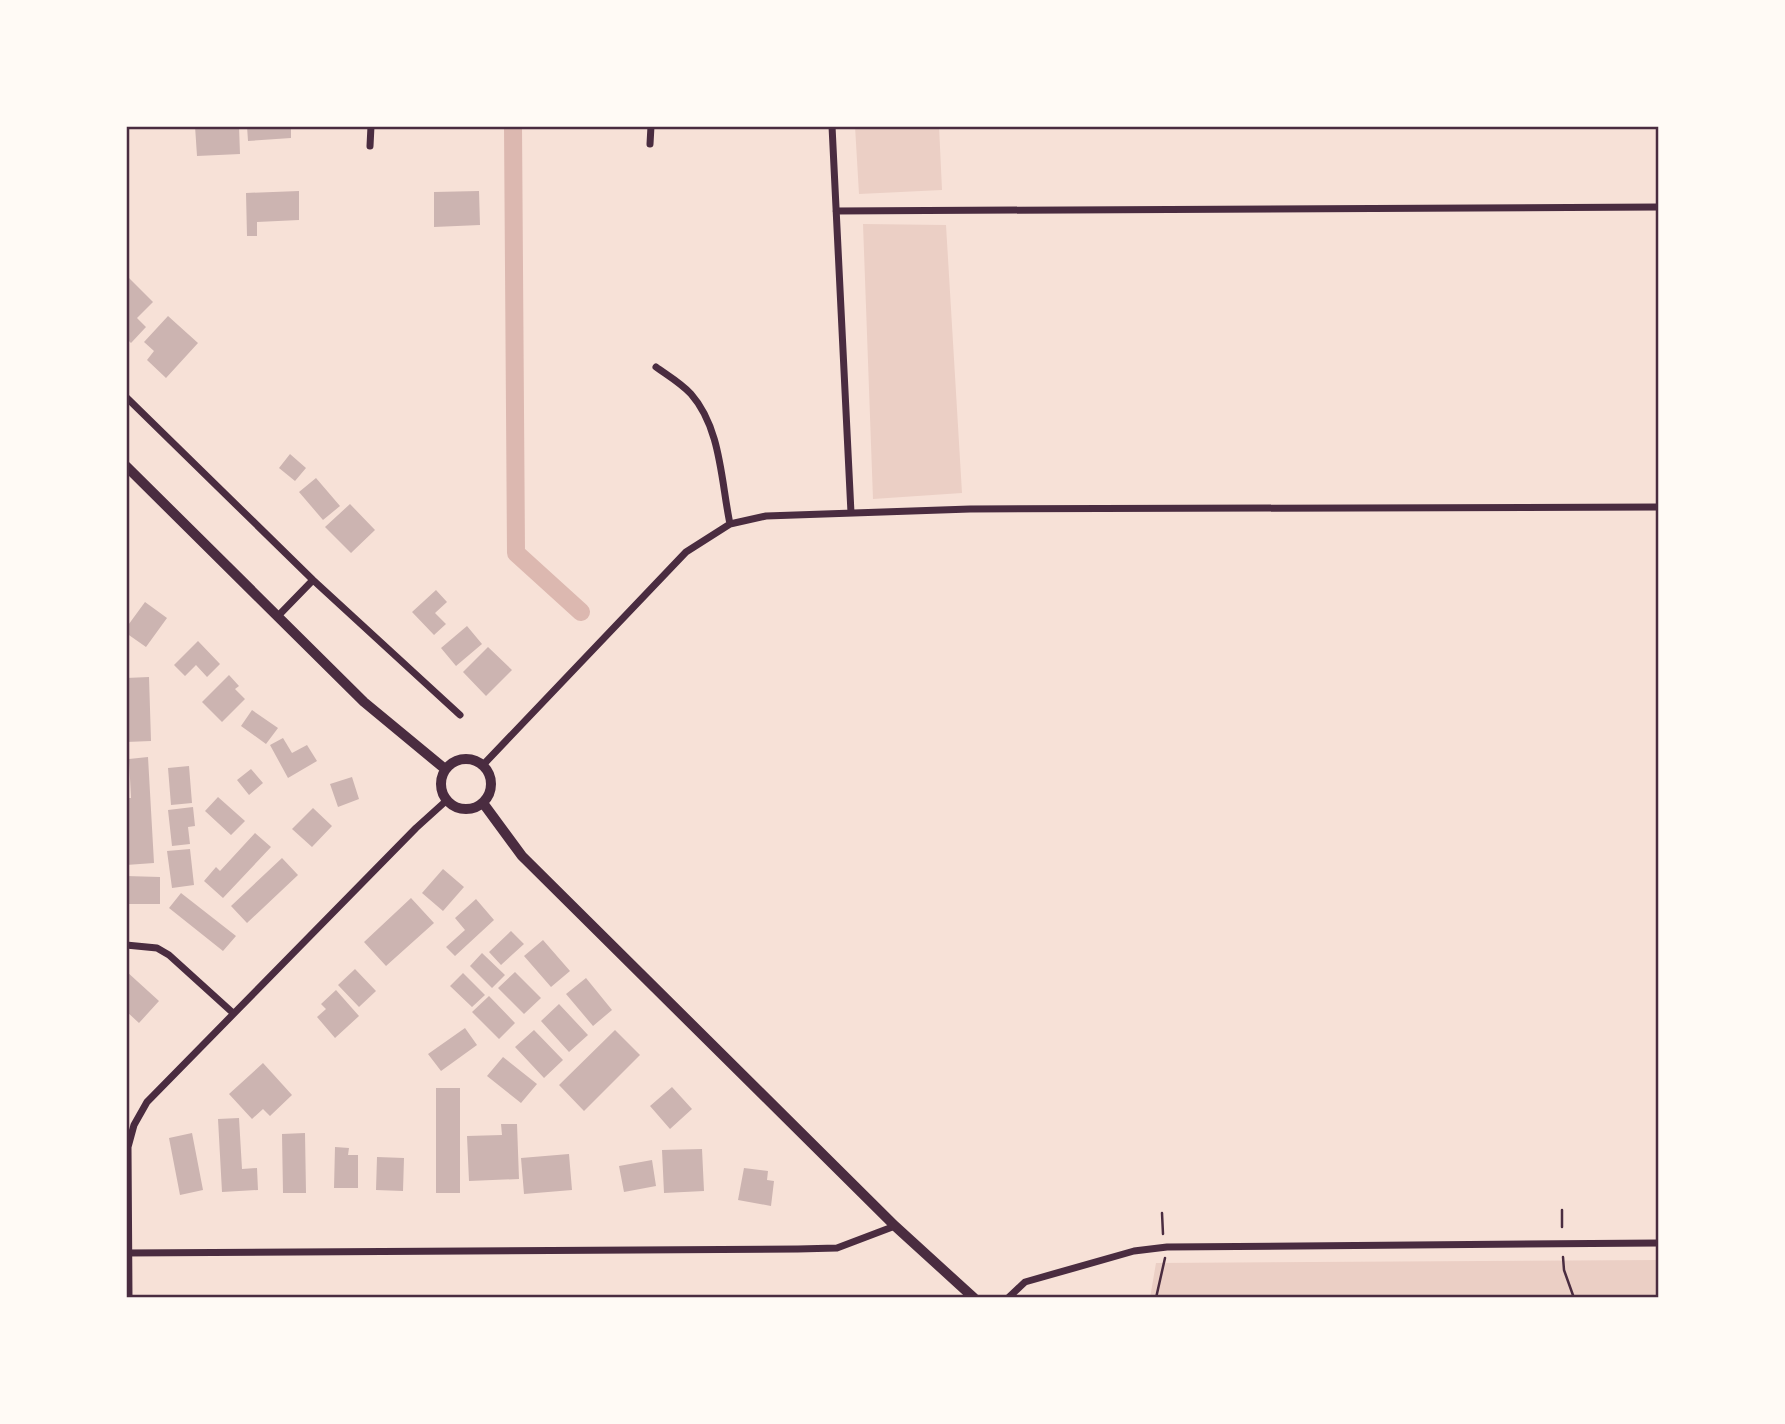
<svg xmlns="http://www.w3.org/2000/svg" width="1785" height="1424" viewBox="0 0 1785 1424" font-family="Quicksand,sans-serif">
  <rect width="100%" height="100%" fill="#f7e1d7"/>
  <!-- green -->
  <path fill="#ebcfc5" d="M855,126H939L942,190L859,194Z
    M863,224L946,225L962,493L873,499Z
    M1659,1260V1298H1150L1156,1263Z"/>
  <g fill="none" stroke-linecap="round" stroke-linejoin="round">
    <!-- canal -->
    <path stroke="#dcb8b0" stroke-width="18" d="M513,126L516,553L581,612"/>
  </g>
  <!-- building -->
  <path fill="#ccb4b1" d="M195,126H239L240,154L197,156Z
    M247,126H291V138L248,141Z
    M299,191V220L257,222V236H247L246,193Z
    M479,191L480,225L434,227V192Z
    M129,278L153,302L137,318L146,327L131,343L126,338Z
    M168,316L198,343L166,378L147,360L154,351L144,342Z
    M290,454L306,468L295,481L279,468Z
    M316,478L340,506L323,520L299,492Z
    M350,504L375,530L351,553L325,527Z
    M436,590L447,602L435,613L446,624L434,635L412,612Z
    M145,602L167,618L146,647L126,633V628Z
    M467,626L482,644L456,666L441,648Z
    M198,641L220,664L207,677L196,665L185,676L174,665Z
    M488,647L512,670L486,696L463,672Z
    M229,675L239,686L235,689L245,699L222,722L202,702Z
    M149,677L151,741L126,742V678Z
    M252,710L278,728L266,744L241,726Z
    M283,738L292,753L307,745L317,761L288,778L270,745Z
    M148,757L154,863L126,865V798H131L129,759Z
    M189,766L192,803L171,805L168,768Z
    M251,769L263,783L249,795L237,780Z
    M352,777L359,799L338,807L330,784Z
    M218,797L245,821L231,835L205,811Z
    M193,807L195,826L188,827L190,844L172,846L168,810Z
    M313,808L332,826L312,847L292,829Z
    M255,833L271,847L223,898L204,881L216,867L220,871Z
    M190,849L194,885L172,888L167,851Z
    M282,858L298,875L247,923L231,906Z
    M443,869L464,887L443,911L422,893Z
    M126,876L160,877V904H126Z
    M181,893L236,936L223,951L169,908Z
    M411,898L434,923L386,966L364,942Z
    M476,899L494,920L455,956L446,947L465,930L455,918Z
    M511,931L524,944L501,965L489,952Z
    M543,940L570,971L551,987L524,956Z
    M482,953L505,975L492,988L470,966Z
    M355,969L376,991L359,1007L338,985Z
    M126,971L159,1001L139,1023L126,1011Z
    M515,972L541,998L524,1014L498,988Z
    M463,973L485,995L472,1007L450,986Z
    M586,978L612,1010L593,1026L566,994Z
    M336,990L359,1016L335,1038L317,1017L326,1009L321,1004Z
    M489,996L515,1023L499,1039L472,1012Z
    M559,1004L588,1035L569,1052L541,1021Z
    M465,1028L477,1045L441,1071L428,1054Z
    M534,1030L563,1060L544,1078L515,1047Z
    M615,1030L640,1055L584,1111L559,1085Z
    M503,1057L537,1084L521,1103L487,1076Z
    M263,1063L292,1095L270,1116L263,1109L252,1119L229,1094Z
    M672,1087L692,1109L670,1129L650,1106Z
    M436,1088H460V1193H436Z
    M239,1118L242,1169L257,1168L258,1190L222,1192L218,1119Z
    M501,1124H517L519,1179L469,1181L467,1136L502,1135Z
    M192,1133L203,1190L180,1195L169,1138Z
    M305,1133L306,1193H283L282,1134Z
    M335,1147L349,1148L348,1155H358V1188H334Z
    M702,1149L704,1191L664,1193L662,1150Z
    M569,1154L572,1190L524,1194L521,1158Z
    M377,1157L404,1158L403,1191L376,1190Z
    M652,1160L656,1186L624,1192L619,1166Z
    M744,1168L768,1171L767,1180L774,1181L771,1206L738,1200Z"/>
  <g fill="none" stroke-linecap="round" stroke-linejoin="round">
    <!-- path -->
    <path stroke="#4a2c40" stroke-width="2.5" d="M1562,1210V1227
      M1162,1213L1163,1234
      M1563,1257L1564,1270L1574,1298
      M1156,1298L1165,1258"/>
    <!-- minor -->
    <path stroke="#4a2c40" stroke-width="7" d="M832,126L851,513
      M650,144L651,126
      M370,146L371,126
      M836,211L1659,207
      M656,367C667,375 681,383 691,394C721,428 721,481 730,524
      M126,397L313,580L460,715
      M278,616L313,580
      M483,765L686,552L730,524L766,516L970,509L1659,507
      M126,945L157,948L169,955L233,1013
      M126,1253L798,1249L837,1248L895,1226
      M129,1298L128,1147L134,1125L147,1102L416,828L447,800
      M1008,1298L1025,1282L1134,1251L1167,1247L1659,1243"/>
    <!-- tertiary -->
    <path stroke="#4a2c40" stroke-width="10" d="M126,466L364,702L445,769
      M441 784a25 25 0 1 1 50 0a25 25 0 1 1-50 0Z
      M483,803L522,856L895,1226L974,1298"/>
  </g>
  <!-- border -->
  <rect width="1785" height="1424" fill="none" stroke="#fffaf5" stroke-width="256"/>
  <rect x="128" y="128" width="1529" height="1168" fill="none" stroke="#4a2c40" stroke-width="2.5"/>
</svg>
